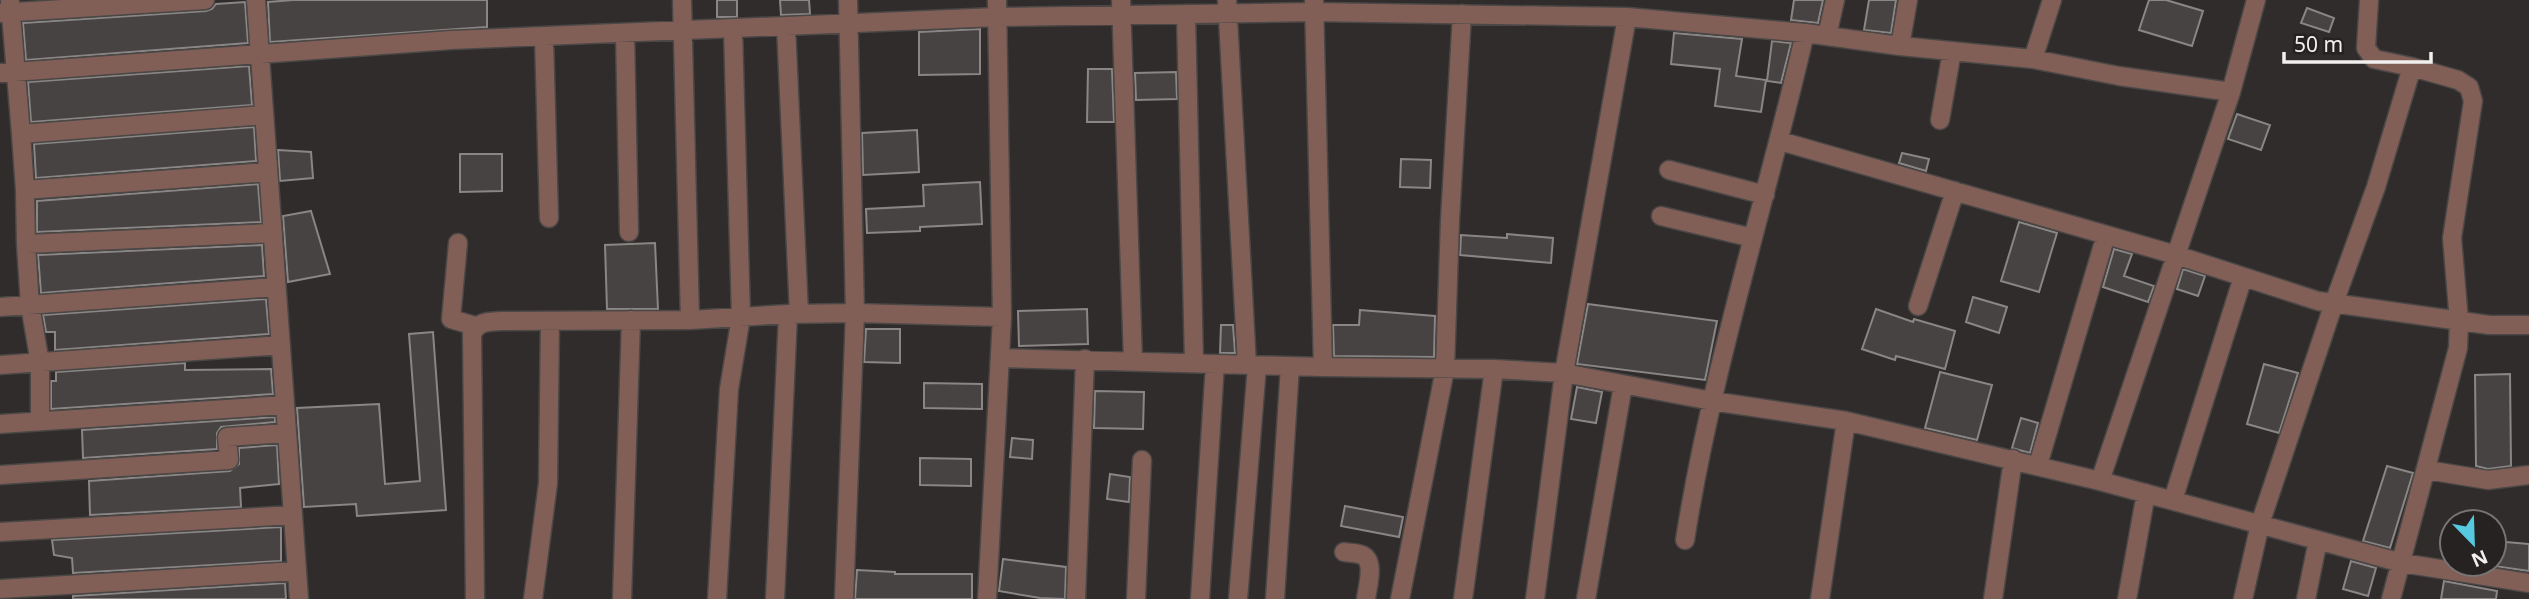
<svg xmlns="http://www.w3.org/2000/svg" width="2529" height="599" viewBox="0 0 2529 599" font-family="'Noto Sans',sans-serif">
  <rect width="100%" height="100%" fill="#2f2c2b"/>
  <!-- building -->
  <path fill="#464342" stroke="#8a8685" stroke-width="2" d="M293,0H487V27L270,42L268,2Z
    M717,0H737V17H717Z
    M780,0H809L810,14L781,15Z
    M1794,0H1823L1818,23L1791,20Z
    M1869,0H1896L1891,33L1864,30Z
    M2149,0H2166L2203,11L2192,46L2139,30Z
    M245,2L248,43L26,60L23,23L206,11L212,9L216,4Z
    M2307,8L2334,18L2329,32L2301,23Z
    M980,29V74L919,75V32Z
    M1674,33L1742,39L1736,76L1766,80L1761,112L1715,106L1720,69L1671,64Z
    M1772,41L1791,43L1781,83L1767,81Z
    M249,66L252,105L31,122L28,82Z
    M1088,69H1112L1114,122H1087Z
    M1176,72L1177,99L1136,100L1135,73Z
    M2237,114L2270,125L2261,150L2228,139Z
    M254,127L256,161L36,178L34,144Z
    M917,130L919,172L863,175L862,133Z
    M278,150L311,152L313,178L280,181Z
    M1902,153L1929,159L1926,171L1899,163Z
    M460,154H502V191L460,192Z
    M1401,159L1431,160L1430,188L1400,187Z
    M980,182L982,224L920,227V231L867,233L866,209L924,206L923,185Z
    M258,184L261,222L37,232V201Z
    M311,211L330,274L288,282L283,216Z
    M2019,222L2057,233L2039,292L2001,281Z
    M1507,234L1553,238L1551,263L1460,255L1461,235L1507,238Z
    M655,243L658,309H607L605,245Z
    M262,245L264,276L41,293L38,255Z
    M2114,249L2132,254L2124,276L2154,286L2148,302L2103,287Z
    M2183,269L2205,276L2198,296L2177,289Z
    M1973,297L2007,307L1999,333L1966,322Z
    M266,299L269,334L55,350V332H46L43,315Z
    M1588,304L1717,321L1705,380L1577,364Z
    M1087,309L1088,344L1019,346L1018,311Z
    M1876,309L1913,322L1914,319L1955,331L1945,369L1896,356L1895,360L1862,349Z
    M1360,310L1435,316L1434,357L1334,356L1333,325H1359Z
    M1221,325H1233L1235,353H1220Z
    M866,329H900V363L864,362Z
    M433,332L446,510L357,516L356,504L304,507L297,408L379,404L385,484L420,481L409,334Z
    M185,363V370L271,369L273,394L51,409V381H56V372Z
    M2264,364L2298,373L2279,433L2247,424Z
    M1940,372L1992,385L1977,440L1925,428Z
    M2510,374L2511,466L2488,469L2476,466L2475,375Z
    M924,383L982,384V409L924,408Z
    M1577,387L1602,392L1596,423L1571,419Z
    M1095,391L1144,392L1143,429L1094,428Z
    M275,417V422L221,427L217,433V449L83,458L82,430Z
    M2021,418L2038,423L2030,453L2012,448Z
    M1012,438L1033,440L1032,459L1010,457Z
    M277,445L279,484L240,488L241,507L90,515L89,481L230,471L239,464V448Z
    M920,458L971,459V486L920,485Z
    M2387,466L2413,473L2390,548L2363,541Z
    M1110,474L1130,477L1129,502L1107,499Z
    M1345,506L1403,517L1399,537L1341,526Z
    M281,527V561L73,573L72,558L54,555L52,540Z
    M2494,541L2529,544V571L2494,566Z
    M1003,559L1066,567L1065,599L1040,598L999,591Z
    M2351,561L2376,568L2368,596L2343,589Z
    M857,570L895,572V574H972V599H855Z
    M2444,581L2497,591L2496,599H2441Z
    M285,583L286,599H73V596Z"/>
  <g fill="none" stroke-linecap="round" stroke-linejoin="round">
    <!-- minor casing -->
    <g stroke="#4a4746" stroke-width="21">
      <path id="minor" d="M256,0L299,599
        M682,0L690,320
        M1121,0L1133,361
        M1227,0L1247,365
        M1314,0L1323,367
        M10,2L21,134
        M0,13L205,0
        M1186,14L1194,363
        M786,26L799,314
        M625,33L629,232
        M1827,36L1835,0
        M544,37L549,218
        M1900,46L1908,0
        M2033,59L2052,0
        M0,73L451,40L997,17L1314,12L1627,17L1805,33L1900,46L2033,59L2119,76L2231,92
        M1940,120L1952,51
        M1780,141L2176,255L2318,301L2489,325H2529
        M1669,170L1765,195
        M25,190L21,134L264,115
        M1661,216L1753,238
        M458,243L451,319L475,326
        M26,244L25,190L268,172
        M1918,306L1955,191
        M0,307L276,287
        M1000,358L1323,367L1494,369L1564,373L1712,401L1846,421L2100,481L2402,563L2529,583
        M0,365L281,345
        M40,421V363L30,305L26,244L273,233
        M0,424L285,405
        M2038,465L2106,235
        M2427,470L2488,480L2529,475
        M0,475L229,460L227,437L286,433
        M2100,481L2231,92L2256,0
        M2173,500L2243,277
        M0,532L293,515
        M1685,540C1712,368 1766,202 1805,33
        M1344,552C1349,553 1358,553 1362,555C1376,561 1367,588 1366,599
        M0,589L297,571
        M475,599L472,334C478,321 488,322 501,321L690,320L788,314L855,313L1002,317
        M533,599L548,483L550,321
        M622,599L631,320
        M717,599L729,389L741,317L733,29
        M775,599L788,314
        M844,599L855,313L848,0
        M987,599L1002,317L997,0
        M1076,599L1085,359
        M1136,599L1142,460
        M1200,599L1215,364
        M1238,599L1257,366
        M1275,599L1290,366
        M1400,599L1445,369L1450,220L1462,14
        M1463,599L1494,369
        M1535,599L1564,373L1627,17
        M1586,599L1623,385
        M1820,599L1846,421
        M1993,599L2013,459
        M2127,599L2146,493
        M2243,599L2260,524L2334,303L2376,187L2412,67L2374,59L2366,48L2369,0
        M2306,599L2318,540
        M2391,599L2458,348L2459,321L2452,238L2473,101L2469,87L2458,80L2412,67"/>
    </g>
    <!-- minor -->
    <use href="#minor" stroke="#815f57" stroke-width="18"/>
  </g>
  <!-- north arrow -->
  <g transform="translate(2473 543) rotate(157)"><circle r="33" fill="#252221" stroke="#777473" stroke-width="2"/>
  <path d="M0-5L12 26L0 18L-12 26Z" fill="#56c9e1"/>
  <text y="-10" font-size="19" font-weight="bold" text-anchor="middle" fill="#f2f0ef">N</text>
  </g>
  <!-- scale -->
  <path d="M2284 52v10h147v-10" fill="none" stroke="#f2f0ef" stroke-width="3.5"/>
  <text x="2294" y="52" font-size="21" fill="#f2f0ef" stroke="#252221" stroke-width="5" paint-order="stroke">50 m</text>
</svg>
